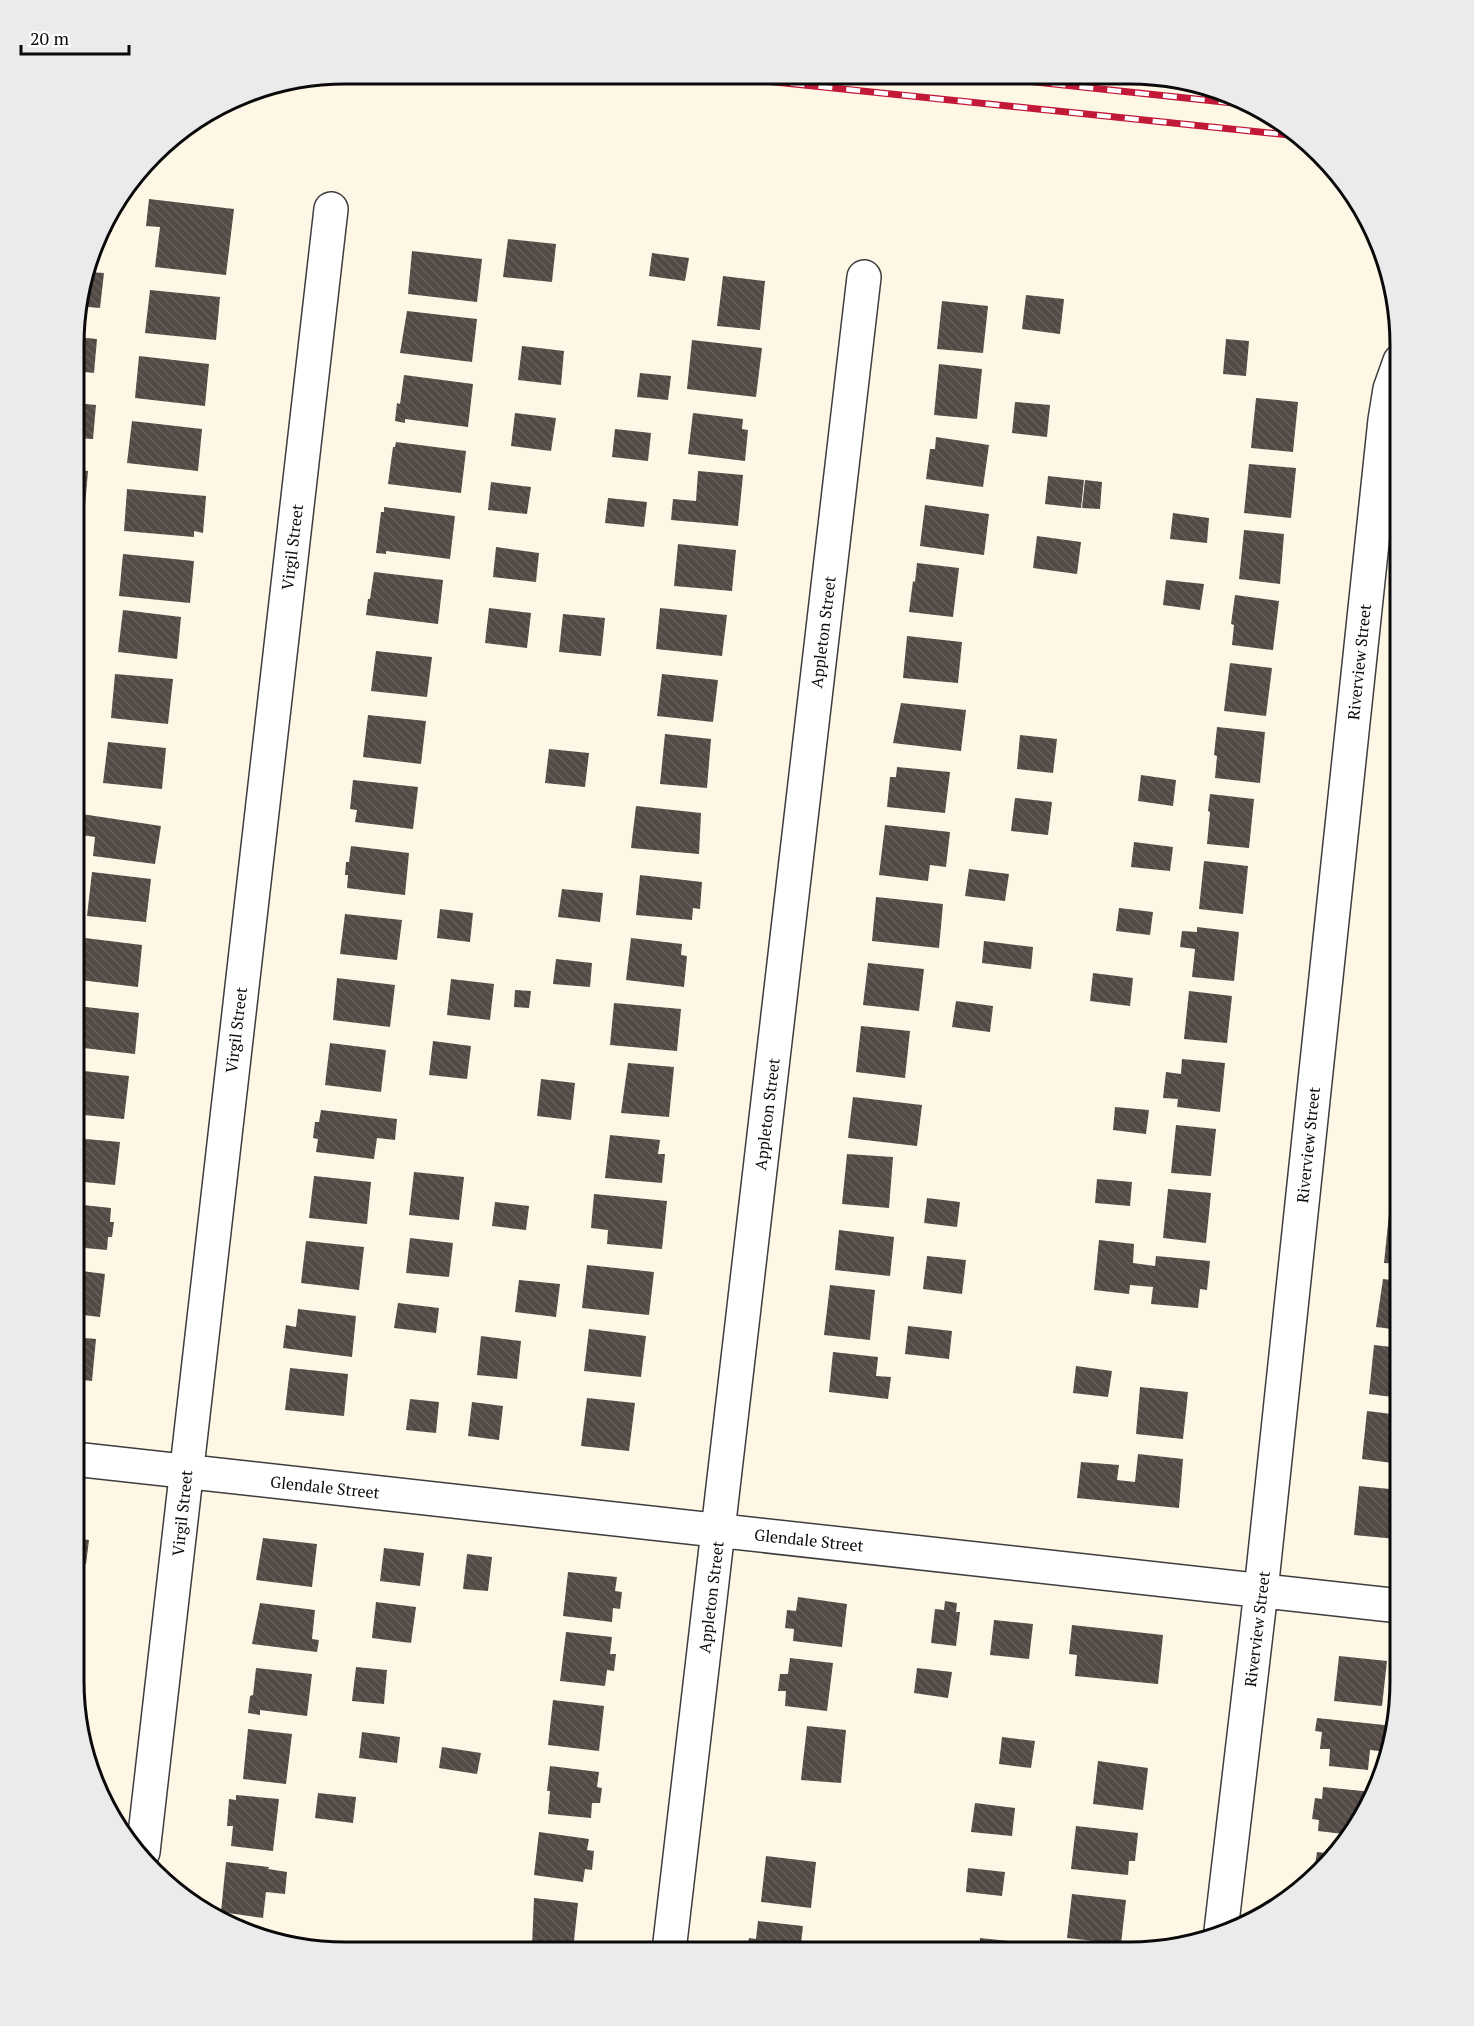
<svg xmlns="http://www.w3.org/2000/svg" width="1474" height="2026" viewBox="0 0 1474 2026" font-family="'PT Serif',serif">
  <defs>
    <pattern id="building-back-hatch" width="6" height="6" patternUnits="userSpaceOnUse" patternTransform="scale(1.5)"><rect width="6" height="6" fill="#534945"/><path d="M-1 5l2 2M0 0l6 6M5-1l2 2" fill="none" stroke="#675f5c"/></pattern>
  </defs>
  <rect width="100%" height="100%" fill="#fff7e6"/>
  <!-- building -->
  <path fill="url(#building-back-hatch)" d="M149,199L234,209L226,275L155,267L160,227L146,226Z
    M114,204L112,232L102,231L110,210Z
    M508,239L556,244L552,282L503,277Z
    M412,251L482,259L477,302L408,294Z
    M652,253L689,258L685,281L649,276Z
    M89,272L104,273L100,308L77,306Z
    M723,276L765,281L760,330L717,326Z
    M150,290L220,297L216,340L145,333Z
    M1026,295L1064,299L1060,334L1022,329Z
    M942,301L988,306L983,353L937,349Z
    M407,311L477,319L472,362L400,353Z
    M76,337L97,339L94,373L76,371Z
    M1226,339L1249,341L1246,376L1223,374Z
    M692,340L762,348L756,397L687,389Z
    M522,346L564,351L561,385L518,380Z
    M139,356L209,364L205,406L135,398Z
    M939,364L982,369L977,419L934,415Z
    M640,373L671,376L668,400L637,397Z
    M404,375L473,384L468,427L405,419V423L395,421L397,403L400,404Z
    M1256,398L1298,402L1293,452L1251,448Z
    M1015,402L1050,405L1047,437L1012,433Z
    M76,403L96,405L93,439L76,438Z
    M515,413L556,418L551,451L511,446Z
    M693,413L743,419L742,429L748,430L745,461L688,454Z
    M132,421L202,429L198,471L127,463Z
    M615,429L651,433L648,461L612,457Z
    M936,437L989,445L983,487L926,479L930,449H935Z
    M396,442L466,451L461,493L388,484L393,447H395Z
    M1249,464L1296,468L1291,518L1244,513Z
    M76,470L88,471L85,506L76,505Z
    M698,471L743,475L738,526L671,520L673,499L696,501Z
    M1048,476L1084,480L1081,508L1045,504Z
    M1085,480L1102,482L1100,509L1082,508Z
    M491,482L531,487L527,514L488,510Z
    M127,489L206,496L203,533L194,531V537L124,531Z
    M608,498L647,502L644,527L605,523Z
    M925,505L989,514L984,555L920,546Z
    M384,507L455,516L450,559L386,551V554L376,553L381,512H384Z
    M1173,513L1209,518L1207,543L1170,539Z
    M1244,530L1284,534L1280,584L1239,579Z
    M1037,536L1081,542L1077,574L1033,568Z
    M678,544L736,550L732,591L674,586Z
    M496,547L539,553L536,582L493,577Z
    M123,554L194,561L190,603L119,596Z
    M917,563L959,568L953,617L909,612L913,581L915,582Z
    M374,572L443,580L438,624L366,615L368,599H370Z
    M1166,580L1204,584L1200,610L1163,605Z
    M1235,595L1279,601L1273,650L1232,645L1234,625L1231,624Z
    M489,608L531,613L527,648L485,643Z
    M660,608L727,615L722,656L656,649Z
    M123,610L181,617L177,659L118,652Z
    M563,614L605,618L601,656L559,652Z
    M907,636L962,642L958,683L903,678Z
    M376,651L432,657L427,697L371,691Z
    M1230,663L1272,668L1266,716L1224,711Z
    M115,674L173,679L168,724L111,718Z
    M662,674L718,680L713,722L657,716Z
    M901,703L966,710L961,751L893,743Z
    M368,715L426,721L421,764L363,757Z
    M1217,727L1265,732L1260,783L1215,778L1217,756L1214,755Z
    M665,734L711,739L707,788L660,784Z
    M1020,735L1057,739L1053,773L1017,769Z
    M108,742L166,748L162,789L103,783Z
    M549,749L589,753L585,787L545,783Z
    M897,767L950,772L945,813L887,807L890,777H896Z
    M1141,775L1176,780L1173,806L1138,801Z
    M353,780L418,787L413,829L355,822L357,810L350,809Z
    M1210,794L1254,799L1249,848L1207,844L1210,812L1208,811Z
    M1015,798L1052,802L1048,835L1011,831Z
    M636,806L701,813L699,854L631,848Z
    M75,813L161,826L155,864L93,856L95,837L75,834Z
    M885,825L950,832L946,867L930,865L928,881L879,875Z
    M1134,842L1173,847L1170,871L1131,867Z
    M351,846L409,853L405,895L347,888L348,875H345L346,862H349Z
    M1204,861L1248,866L1243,914L1199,909Z
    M969,869L1009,874L1005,901L965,896Z
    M92,872L151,879L146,922L87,916Z
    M640,875L702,882L700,909L693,908L692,920L636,915Z
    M562,889L603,893L600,922L558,917Z
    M876,897L943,904L939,948L872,941Z
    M1119,908L1153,912L1150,935L1116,931Z
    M440,909L473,913L470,942L437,938Z
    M345,914L402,920L397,960L340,954Z
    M1197,927L1239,932L1234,981L1192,977L1195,949L1180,947L1182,931L1197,932Z
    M85,938L142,945L138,987L80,980Z
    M631,938L682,944L681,955L687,956L684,987L626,980Z
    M984,941L1033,947L1031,969L982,963Z
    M556,959L592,963L590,987L553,984Z
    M868,963L924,969L919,1011L863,1005Z
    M1093,973L1133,978L1130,1006L1090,1001Z
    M337,978L395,985L390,1027L333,1020Z
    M451,979L494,984L490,1020L447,1015Z
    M515,990L531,991L529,1008L514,1007Z
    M1189,991L1232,996L1227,1043L1184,1039Z
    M956,1001L993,1006L990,1032L952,1027Z
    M614,1003L681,1009L677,1051L610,1045Z
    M77,1006L139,1013L135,1054L75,1047Z
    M861,1026L910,1031L905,1078L856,1072Z
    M433,1041L471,1046L467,1079L429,1075Z
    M330,1043L386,1050L381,1092L325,1085Z
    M1182,1059L1225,1063L1220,1112L1177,1107L1178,1099L1163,1098L1166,1072L1181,1074Z
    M628,1063L674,1067L669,1117L621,1113Z
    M75,1070L129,1076L124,1119L74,1114Z
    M541,1079L575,1083L571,1120L537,1116Z
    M853,1097L922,1105L917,1146L848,1138Z
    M1115,1107L1149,1110L1146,1134L1113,1130Z
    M321,1110L397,1119L395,1140L377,1138L374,1159L316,1152L318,1139L313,1138L315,1122H319Z
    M1176,1125L1216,1129L1211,1176L1171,1173Z
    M610,1135L660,1140L658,1154H665L662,1183L605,1178Z
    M74,1138L120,1142L115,1185L74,1181Z
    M1396,1148H1400V1197L1391,1196Z
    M847,1154L893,1157L889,1208L842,1204Z
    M414,1172L464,1177L459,1220L409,1215Z
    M314,1176L371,1182L367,1224L309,1218Z
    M1097,1179L1132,1182L1130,1206L1095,1203Z
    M1168,1189L1211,1193L1206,1243L1163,1238Z
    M594,1194L667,1201L662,1249L607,1244L608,1230L591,1228Z
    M927,1198L960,1202L957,1227L924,1223Z
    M495,1202L529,1206L526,1230L492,1226Z
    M74,1204L111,1208L110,1222H114L112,1237H108L107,1250L74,1247Z
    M1389,1214L1400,1215V1264L1384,1263Z
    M839,1230L894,1237L890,1276L835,1270Z
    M410,1238L453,1243L449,1277L406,1273Z
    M1099,1240L1134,1244L1133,1263L1155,1266L1156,1256L1210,1261L1207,1290L1200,1289L1198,1308L1151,1304L1153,1287L1130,1285L1129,1294L1094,1290Z
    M306,1241L364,1247L359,1290L301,1283Z
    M927,1256L966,1260L962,1294L923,1289Z
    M587,1265L654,1272L649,1315L582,1308Z
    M74,1270L105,1274L100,1317L74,1314Z
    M1383,1279L1400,1281V1330L1376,1327Z
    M519,1280L560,1284L556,1317L515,1312Z
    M830,1285L875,1290L870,1340L824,1335Z
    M398,1303L439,1308L436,1333L394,1328Z
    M298,1309L356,1316L352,1357L283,1348L286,1325L296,1327Z
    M908,1326L952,1331L949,1359L905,1354Z
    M589,1329L646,1336L641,1377L584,1371Z
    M481,1336L521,1341L517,1379L477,1375Z
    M74,1337L96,1339L92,1381L74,1379Z
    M1374,1345L1400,1348V1398L1369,1394Z
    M833,1352L878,1357L876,1376L891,1377L888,1399L829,1392Z
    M1076,1366L1112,1371L1108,1397L1073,1393Z
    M290,1368L348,1374L344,1416L285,1410Z
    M1140,1387L1188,1392L1183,1439L1136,1434Z
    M587,1398L635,1403L629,1451L581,1446Z
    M410,1399L439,1402L436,1433L406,1430Z
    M472,1402L503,1406L499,1440L468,1436Z
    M1367,1411L1400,1415V1464L1362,1459Z
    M1138,1454L1183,1459L1179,1508L1077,1498L1081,1462L1119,1465L1117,1480L1135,1482Z
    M1359,1486L1400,1490L1396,1539L1354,1535Z
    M74,1520L84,1521L82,1539L89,1540L86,1564L74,1562Z
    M263,1538L317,1544L312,1587L256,1580Z
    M384,1548L424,1553L420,1586L380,1581Z
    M467,1554L492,1557L488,1591L463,1589Z
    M568,1572L617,1577L615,1591L622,1592L620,1609L613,1608L612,1622L563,1616Z
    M74,1586H80L75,1632H74Z
    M798,1597L847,1604L842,1647L793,1641L794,1629L785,1628L787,1610L796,1611Z
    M945,1601L957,1603L956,1612H960L956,1646L931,1643L935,1609L944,1610Z
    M376,1602L416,1607L411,1643L372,1638Z
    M260,1603L315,1610L312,1639L319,1640L317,1652L252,1644Z
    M994,1620L1033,1624L1029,1659L990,1655Z
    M1072,1625L1163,1635L1158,1684L1075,1676L1077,1655L1069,1654Z
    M566,1632L612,1637L610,1654H616L614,1671L607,1670L605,1686L560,1681Z
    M1339,1656L1387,1661L1382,1706L1334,1701Z
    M790,1658L833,1663L827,1711L785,1706L786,1691H778L780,1674H788Z
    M356,1667L387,1670L384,1704L352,1701Z
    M256,1668L312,1674L307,1716L260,1710V1715L248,1713L250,1696L253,1695Z
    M917,1668L952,1672L948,1698L914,1693Z
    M553,1700L604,1706L599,1751L548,1745Z
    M1317,1718L1394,1726L1389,1752L1370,1750L1368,1770L1329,1766L1330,1749H1320L1322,1732L1315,1731Z
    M807,1726L846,1730L841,1783L801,1780Z
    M248,1729L292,1734L286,1784L243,1779Z
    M362,1732L400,1737L397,1763L359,1758Z
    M1002,1737L1035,1741L1031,1768L999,1764Z
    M442,1747L481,1753L477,1774L439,1768Z
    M1098,1761L1148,1768L1143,1810L1093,1804Z
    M550,1766L599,1772L597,1787L602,1788L600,1803H592L591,1818L548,1814L550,1791H547Z
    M1323,1787L1372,1792V1797L1352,1835L1318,1831L1319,1820L1312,1819L1315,1798L1322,1799Z
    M318,1793L356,1797L353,1823L315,1818Z
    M236,1795L279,1799L273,1851L231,1846L233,1826H227L229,1799L236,1800Z
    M975,1803L1015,1808L1012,1836L971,1832Z
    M1076,1826L1138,1833L1135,1861H1129L1128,1875L1071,1869Z
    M539,1832L589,1839L587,1850L594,1851L592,1870L585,1869L583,1882L534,1875Z
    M1317,1852L1335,1854L1313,1879Z
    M766,1856L816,1862L811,1908L761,1902Z
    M226,1862L269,1867L268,1869L287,1872L285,1894L266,1892L263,1918L221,1912Z
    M968,1868L1005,1872L1002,1896L966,1892Z
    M1072,1894L1126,1900L1121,1944L1067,1938Z
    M534,1898L578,1903L573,1950L532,1946Z
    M758,1921L803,1926L800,1952L747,1951L749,1938L756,1939Z
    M980,1938L1018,1942L1017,1952H979Z"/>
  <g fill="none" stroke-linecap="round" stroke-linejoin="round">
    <!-- minor casing -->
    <g stroke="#3d3d3d" stroke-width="36">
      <path id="minor" d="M74,1459L1400,1606
        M143,1852L331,209
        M1221,1931L1261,1591L1385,420L1390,389L1400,361
        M669,1951L864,277"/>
    </g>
    <!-- minor -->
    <use href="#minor" stroke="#fff" stroke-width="33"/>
    <!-- rail casing -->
    <g stroke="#c21939" stroke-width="7">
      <path id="rail" d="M707,75L1299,136
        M968,75L1252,105"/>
    </g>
    <!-- rail -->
    <use href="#rail" stroke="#fff" stroke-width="4.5" stroke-dasharray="14" stroke-linecap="butt"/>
  </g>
  <g text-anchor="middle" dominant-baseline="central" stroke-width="6" stroke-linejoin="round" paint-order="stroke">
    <!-- street labels -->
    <g font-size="16" fill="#0a0a0a" stroke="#fff">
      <text transform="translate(292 547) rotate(-83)">Virgil Street</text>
      <text transform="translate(823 632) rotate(-83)">Appleton Street</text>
      <text transform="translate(1359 662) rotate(-84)">Riverview Street</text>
      <text transform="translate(236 1030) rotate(-83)">Virgil Street</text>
      <text transform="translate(767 1114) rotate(-83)">Appleton Street</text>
      <text transform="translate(1308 1145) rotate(-84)">Riverview Street</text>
      <text transform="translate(325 1487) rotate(6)">Glendale Street</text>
      <text transform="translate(182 1513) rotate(-84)">Virgil Street</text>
      <text transform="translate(809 1540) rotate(6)">Glendale Street</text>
      <text transform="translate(711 1597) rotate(-83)">Appleton Street</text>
      <text transform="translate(1257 1629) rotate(-83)">Riverview Street</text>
    </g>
  </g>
  <!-- crop -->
  <path d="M0 0H1474V2026H0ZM345 84H1129A261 261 0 0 1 1390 345V1681A261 261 0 0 1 1129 1942H345A261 261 0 0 1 84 1681V345A261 261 0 0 1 345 84Z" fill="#ebebeb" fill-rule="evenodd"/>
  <path fill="none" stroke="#0a0a0a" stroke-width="3" d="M345 84H1129A261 261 0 0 1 1390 345V1681A261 261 0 0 1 1129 1942H345A261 261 0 0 1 84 1681V345A261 261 0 0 1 345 84Z"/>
  <!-- scale -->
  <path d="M21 45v9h108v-9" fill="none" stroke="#0a0a0a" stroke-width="3"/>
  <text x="30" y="45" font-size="18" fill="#0a0a0a" stroke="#ffffff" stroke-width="4.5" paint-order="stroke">20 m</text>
</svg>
